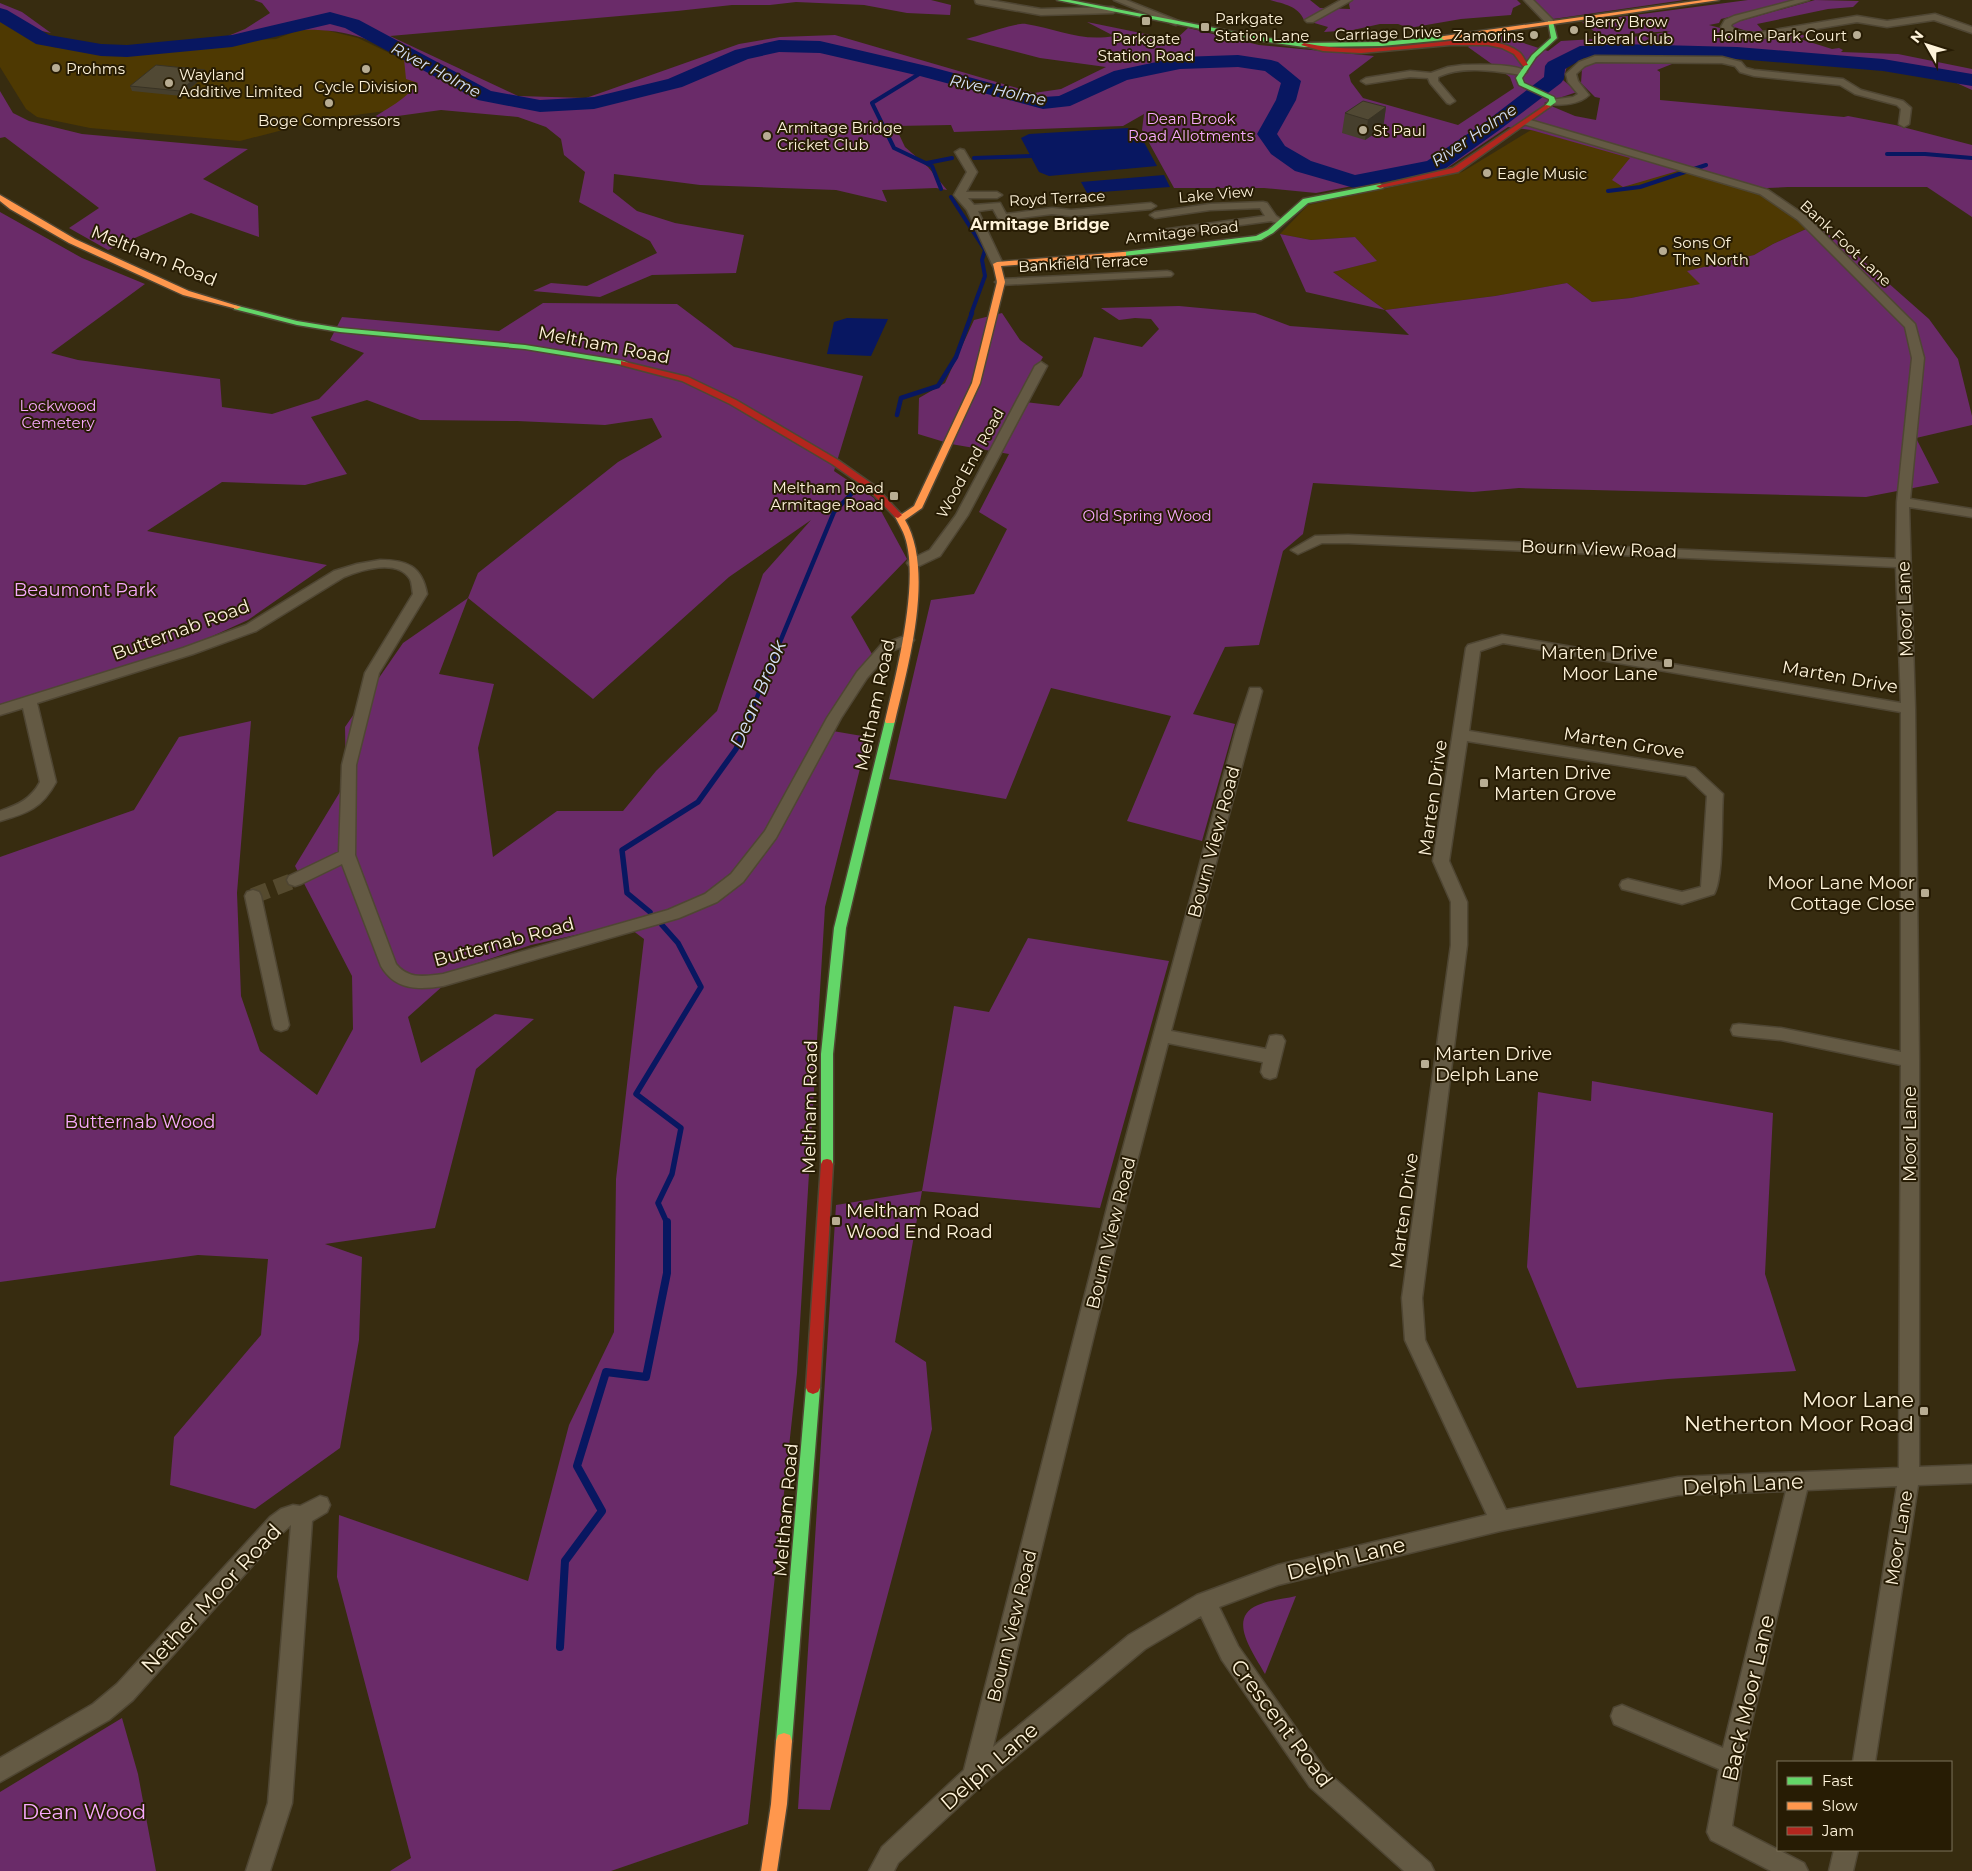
<svg xmlns="http://www.w3.org/2000/svg" width="1972" height="1871" viewBox="0 0 1972 1871" font-family="Montserrat,sans-serif">
  <rect width="100%" height="100%" fill="#372c10"/>
  <!-- built -->
  <path fill="#4e3902" d="M0,22L53,47L100,51H143L234,41L276,39L309,26L358,38L404,60L446,103L325,119L240,141L90,128L37,117L26,109L0,67Z
    M1531,130L1760,192L1808,228L1773,244L1754,255L1688,271L1701,284L1631,298L1592,302L1567,283L1495,296L1385,310L1333,272L1376,261L1355,237L1311,240L1280,234L1308,205L1462,172Z"/>
  <!-- green -->
  <path fill="#6a2b69" fill-rule="evenodd" d="M254,0H931L951,5L950,15L907,13L864,5L796,2L770,5H732L677,11L390,36L518,96L586,98L739,44L780,37L835,35L1034,93L1061,89L1106,67L1040,58L966,39C978,36 1017,22 1026,24C1057,29 1081,42 1114,36L1087,22L1175,40L1188,28L1259,45L1374,56L1349,75L1351,82L1363,98L1458,125L1514,88L1510,77L1468,47L1474,40L1502,36L1548,51L1561,41L1644,36L1671,31L1600,36L1582,22L1748,0H1798L1721,19L1719,23L1709,25L1720,28L1725,33L1716,32C1729,36 1742,40 1755,39C1771,39 1791,30 1806,36L1800,39L1832,49L1839,48L1843,50L1841,52L1898,54L1972,69V90L1952,81L1853,66L1751,58L1701,55L1584,56L1567,66L1563,80L1577,92L1544,103L1575,116L1596,120L1600,98L1595,97L1581,83L1582,69L1594,62H1677L1657,70L1660,72V100L1844,117L1848,116L1895,125L1972,145V217L1927,187H1788L1767,188L1760,192L1681,170L1623,187L1612,180L1630,158L1531,130L1508,127L1447,168L1316,193L1264,188H1174L1142,130L1144,114L1123,126L954,132L951,125L895,126L905,147L928,167L947,190L936,188L882,190L887,202L836,190L700,185L614,174L613,192L637,211L675,223L744,235L736,273L652,275L600,297L533,291L551,283L587,286L657,253L650,241L579,202L585,172L564,155L561,139L546,127L518,117L441,110L369,120C386,110 407,98 418,83L406,79L404,59C391,52 377,43 363,38C321,23 271,32 228,36L245,29L270,13L262,3Z
    M1270,0H1310L1320,8L1350,9L1349,4L1352,0H1517L1521,4L1513,8L1511,15L1461,19L1409,28L1398,24H1380L1353,30L1324,32L1328,27L1304,20C1298,6 1284,4 1270,0Z
    M1534,0H1684L1553,19Z
    M1815,0L1859,1L1853,7L1828,9L1757,24L1764,32H1750L1731,26L1733,23Z
    M0,3L22,12L51,33L0,22Z
    M0,91L13,113L29,121L82,134L248,149L203,179L258,206L259,237L191,213L108,250L69,228L99,208L5,137L0,138Z
    M0,212L82,258L145,284L51,353L78,360L220,379L222,407L272,414L319,399L364,353L330,340L342,317L499,331L543,303L677,304L734,347L863,376L834,471L874,498L907,559L851,617L872,654L821,729L868,737L825,907L797,1373L748,1824L611,1871H390L411,1858L337,1577L339,1515L528,1581L569,1425L614,1332L616,1179L644,939L624,924L531,945L463,968L408,1017L421,1063L495,1014L534,1019L476,1069L435,1228L325,1244L362,1257L359,1340L340,1448L255,1509L170,1485L174,1437L261,1335L268,1259L198,1255L0,1282V857L134,810L179,737L251,721L237,893L241,996L260,1051L317,1095L353,1029L352,976L295,866L346,782L345,727L403,643L468,598L478,573L618,462L662,437L652,418L605,425L517,421L420,420L367,400L311,417L347,474L305,485L222,482L147,531L327,565L248,620L195,644L0,706ZM811,520L763,574L717,711L656,771L623,811H557L493,857L478,748L494,684L439,674L468,598L593,699L729,577Z
    M1815,225L1852,251L1929,319L1958,359L1972,416V425L1916,438L1939,483L1866,497L1519,488L1473,492L1313,483L1303,534L1283,551L1259,645L1225,647L1193,714L1235,724L1202,841L1127,821L1171,716L1051,688L1006,799L889,779L931,600L974,594L1007,529L979,512L1009,454L951,444L918,434L919,398L945,383L974,320L1002,313L1020,340L1043,357L1022,393L1025,402L1059,406L1082,376L1094,337L1142,347L1159,329L1151,319L1135,318L1119,320L1101,308L1179,306L1255,313L1290,326L1409,335L1385,310L1306,292L1280,234L1311,240L1355,237L1377,261L1333,272L1385,310L1495,296L1567,283L1592,302L1631,298L1700,284L1687,271L1754,255L1773,244Z
    M1028,938L1169,961L1100,1208L922,1191L895,1342L926,1362L932,1429L830,1810L798,1809L836,1205L922,1191L954,1006L989,1012Z
    M1592,1081L1773,1113L1765,1274L1796,1371L1668,1379L1577,1388L1527,1267L1538,1092L1591,1101Z
    M1296,1596L1265,1674C1254,1654 1226,1618 1258,1605C1270,1600 1284,1599 1296,1596Z
    M122,1718L138,1774L156,1871H0V1792Z"/>
  <!-- water -->
  <path fill="#081761" d="M1128,128L1139,133L1157,166L1049,176L1039,172L1021,138L1029,134Z
    M1164,175L1170,187L1087,193L1081,182Z
    M847,318L888,319L871,356L827,354L834,322Z"/>
  <g fill="none" stroke-linecap="round" stroke-linejoin="round">
    <!-- stream-far3 -->
    <path stroke="#081761" stroke-width="4" d="M924,71L872,103L894,148L932,166L941,189
      M1887,154H1925L1972,158
      M974,158L1031,156
      M927,163L952,158
      M1608,191L1640,187L1706,165
      M951,197L985,250L982,260L985,276L971,314"/>
    <!-- stream-far2 -->
    <path stroke="#081761" stroke-width="4.5" d="M897,415L901,398L938,386L956,357L972,313
      M750,714L834,512L855,490"/>
    <!-- stream-far1 -->
    <path stroke="#081761" stroke-width="5.5" d="M650,912L627,893L622,850L698,802L736,749L751,713
      M662,925L678,943L701,987L636,1094L681,1128L672,1174L658,1203L667,1223"/>
    <!-- stream -->
    <path stroke="#081761" stroke-width="8" d="M560,1647L565,1561L602,1511L577,1466L606,1372L646,1377L667,1273V1222"/>
    <!-- river -->
    <path fill="#081761" fill-rule="evenodd" d="M0,8L7,10L49,35L101,44L127,45L232,35L330,12L359,20L491,91L540,100L594,97L668,79L735,50L779,40L820,41L931,67L1043,97L1059,96L1114,71L1180,57L1238,55L1271,60L1278,62L1301,81L1296,100L1277,134L1285,146L1311,161L1355,175L1427,161L1484,123L1544,77L1545,66L1548,62L1580,46L1620,44L1737,47L1883,59L1972,74V86L1883,71L1737,59L1620,56L1584,58L1565,69L1564,79L1561,83L1498,131L1442,171L1354,188L1295,171L1271,154L1257,134L1276,100L1281,83L1265,71L1238,67L1180,69L1127,80L1070,106L1043,109L920,76L820,53L779,52L748,59L682,87L594,109L540,112L478,100L345,28L330,24L232,47L127,57L101,56L36,44L0,22Z"/>
    <!-- street-tunnel -->
    <path stroke="#554a2e" stroke-width="16" stroke-dasharray="16 8" stroke-linecap="butt" d="M253,896L295,880"/>
    <!-- street casing -->
    <g stroke="#4f4633" stroke-width="3">
      <path id="street" d="M975,0H989L1041,9L1113,7L1118,10L1113,13L1041,15L979,4L976,3Z
        M1114,0H1126L1181,22L1176,25L1173,24Z
        M1341,0H1352L1313,22H1307L1305,20Z
        M1524,0H1533L1553,20V24H1547Z
        M1795,0H1809L1740,20L1732,24L1731,26L1737,31L1756,33L1857,16L1887,21L1935,14L1972,27V33L1934,20L1887,27L1857,22L1756,39L1731,35L1721,27L1725,20L1734,16Z
        M1595,56L1722,57L1741,62L1746,68L1754,70L1843,79L1861,90L1903,101L1911,108L1909,124L1904,127L1899,124L1901,109L1897,105L1855,94L1840,85L1754,76L1740,72L1735,66L1722,63L1596,62L1585,66L1576,74L1578,81L1589,95C1580,104 1562,106 1550,104V100L1573,97L1578,94L1568,82L1566,74L1579,62Z
        M1463,65C1478,65 1516,63 1527,72L1522,75C1496,71 1462,65 1438,77V81L1455,101L1450,104L1447,103L1430,83L1428,78L1410,77L1366,84L1361,81L1366,78L1410,71L1431,73L1448,67Z
        M1527,119L1768,190L1806,216L1915,324L1924,358L1910,499L1972,509V517L1909,507L1915,709L1919,1060V1467L1972,1465V1483L1918,1485L1875,1762H1853L1897,1486L1807,1490L1742,1763L1732,1826L1804,1863L1808,1871H1771L1711,1840L1707,1832L1719,1769L1614,1724L1611,1716L1614,1708L1622,1705L1723,1748L1786,1491L1678,1495L1500,1531L1278,1585L1219,1607L1238,1646L1326,1771L1430,1863L1434,1871H1404L1310,1787L1222,1660L1201,1616L1145,1649L982,1785L898,1863L894,1871H869L882,1847L964,1770L1109,1200L1236,730L1250,688H1260L1262,691L1171,1031L1266,1049L1270,1036L1276,1035L1282,1036L1285,1041L1276,1077L1270,1079L1264,1077L1261,1072L1263,1062L1168,1043L1127,1200L993,1747L1129,1635L1197,1595L1278,1565L1487,1515L1405,1340L1402,1298L1451,945V902L1433,861L1466,648L1468,645L1502,635L1901,703L1896,567L1348,543H1322L1298,554L1291,550L1315,536L1348,535L1896,559L1897,502L1912,358L1905,327L1798,220L1760,194L1523,124L1522,122ZM1503,643L1901,712V1052L1781,1028L1739,1024L1733,1025L1731,1030L1733,1035L1739,1036L1781,1040L1901,1065L1899,1468L1678,1477L1506,1510L1425,1340L1422,1298L1467,945V902L1449,861L1467,741L1686,776L1707,796L1701,887L1682,892L1628,879L1622,881L1620,885L1622,889L1682,904L1714,894C1724,877 1721,816 1723,794L1695,768L1690,767L1469,731L1480,651Z
        M960,149L964,150L977,172L966,192H997L1002,195L997,198H968L974,205L1000,203L1006,214L1052,208L1071,210L1151,203L1156,206L1151,209L1071,216L1052,214L1005,220L998,218L993,209L978,211L1003,264L1001,266H993L967,210L954,195L967,172L955,152Z
        M1263,202L1267,203L1276,216L1284,221L1283,223L1279,224L1271,221L1165,235L1160,232L1161,230L1265,216L1260,208L1210,210L1155,218L1150,215L1155,212L1210,204Z
        M1167,271L1171,272L1173,274L1171,276L1001,285L995,282L1001,279Z
        M1041,362L1047,366L968,515L940,556L919,566H909L907,563L909,560L930,550L956,515L1035,366Z
        M380,560C407,560 422,566 427,594L379,673L356,765L355,855L396,964C409,980 425,976 443,974L668,910L705,894L731,874L765,831L827,718L857,672L881,645L902,637H912L914,640L912,643L891,651L867,678L841,718L776,838L743,882L717,902L679,918L443,986C418,990 395,990 381,966L342,864L301,884L295,886L289,884L287,880L289,876L339,852L342,765L365,673L413,594C412,589 412,583 410,579C397,558 361,570 344,577L256,631L193,654L37,703L56,782C42,808 28,813 0,821V811C18,805 31,799 40,782L23,708L0,715V705L183,648L246,625L334,571L357,564Z
        M253,890L259,892L261,896L289,1025L287,1029L281,1031L275,1029L273,1025L245,896L247,892Z
        M320,1496L327,1498L330,1505L327,1512L312,1521L292,1803L270,1871H246L268,1803L291,1525L278,1537L133,1700L109,1720L0,1782V1758L93,1704L117,1684L270,1517L281,1509L293,1505L300,1506Z
        M1834,1850H1858L1853,1871H1829Z"/>
    </g>
    <!-- fast casing -->
    <g stroke="#4f4633" stroke-width="3">
      <path id="fast" d="M1057,0H1070L1261,37L1304,43L1382,42L1444,36L1447,38L1444,40L1382,46L1304,47L1261,41Z
        M1548,21L1553,22L1557,38L1536,57L1522,78L1524,83L1554,97L1556,102L1548,108L1545,106L1549,101V99L1519,85L1516,78L1532,55L1551,38Z
        M1380,184L1384,186L1383,188L1308,203L1273,233L1261,240L1193,249L1123,256L1119,254L1123,252L1256,236L1268,230L1303,199Z
        M234,305L297,321L340,328L525,345L624,361L628,363L624,365L525,349L340,332L297,325L234,309Z
        M890,718L895,721L846,928L833,1054V1164L831,1168L827,1169L823,1168L821,1164V1054L834,928L885,721Z
        M813,1382L818,1384L820,1388L792,1741L790,1747L784,1749L778,1747L776,1741L806,1388L808,1384Z"/>
    </g>
    <!-- slow casing -->
    <g stroke="#4f4633" stroke-width="3">
      <path id="slow" d="M1703,0H1719L1444,40L1441,38L1444,36Z
        M0,195L75,239L189,291L241,307L237,309L183,295L69,243L10,209L0,201Z
        M1123,252H1126V256L1001,266L1005,282L980,383L922,508L905,520C935,571 908,666 895,721L894,723H886L885,721C896,675 922,575 903,532C900,526 897,520 894,515L898,512L902,514L914,506L972,383L997,282L993,264L997,262Z
        M784,1733L790,1735L792,1741L787,1804L777,1871H761L771,1804L776,1741L778,1735Z"/>
    </g>
    <!-- jam casing -->
    <g stroke="#4f4633" stroke-width="3">
      <path id="jam" d="M1450,41C1472,41 1501,38 1519,52C1523,55 1525,61 1528,65L1523,66L1514,54L1502,48L1488,45H1450L1361,53L1323,51L1301,45L1304,43C1353,54 1401,46 1450,41Z
        M1546,105L1551,106L1458,172L1380,188L1376,186L1453,168Z
        M621,361L688,377L736,400L838,460L875,486L902,515L898,518L895,517L869,490L832,464L730,404L682,381L621,365Z
        M827,1159L831,1160L833,1164L820,1388L818,1392L813,1394L808,1392L806,1388L821,1164L823,1160Z"/>
    </g>
    <!-- street -->
    <use href="#street" fill="#645a44" fill-rule="evenodd"/>
    <!-- fast -->
    <use href="#fast" fill="#63d668" fill-rule="evenodd"/>
    <!-- slow -->
    <use href="#slow" fill="#ff974d" fill-rule="evenodd"/>
    <!-- jam -->
    <use href="#jam" fill="#b3261e" fill-rule="evenodd"/>
  </g>
  <!-- wall -->
  <path fill="#463f2d" d="M205,70L206,75L181,96L132,91L130,86Z
    M1386,107L1383,128L1365,140L1342,133L1345,113Z"/>
  <!-- shaded-wall -->
  <path fill="#393324" d="M205,70L206,75L181,96L180,91Z
    M1386,107L1383,128L1365,140L1368,120Z"/>
  <!-- building -->
  <path fill="#514934" stroke="#393324" d="M156,65L205,70L180,91L130,86Z
    M1363,101L1386,107L1368,120L1345,113Z"/>
  <!-- markers -->
  <g fill="#b8ad93" stroke="#271c04" stroke-width="2">
    <rect x="1141" y="16" width="10" height="10" rx="2.5"/>
    <rect x="1200" y="22" width="10" height="10" rx="2.5"/>
    <circle cx="1574" cy="30" r="5"/>
    <circle cx="1534" cy="35" r="5"/>
    <circle cx="1857" cy="35" r="5"/>
    <circle cx="56" cy="68" r="5"/>
    <circle cx="366" cy="69" r="5"/>
    <circle cx="169" cy="83" r="5"/>
    <circle cx="329" cy="103" r="5"/>
    <circle cx="1363" cy="130" r="5"/>
    <circle cx="767" cy="136" r="5"/>
    <circle cx="1487" cy="173" r="5"/>
    <circle cx="1663" cy="251" r="5"/>
    <rect x="889" y="491" width="10" height="10" rx="2.5"/>
    <rect x="1663" y="658" width="10" height="10" rx="2.5"/>
    <rect x="1479" y="778" width="10" height="10" rx="2.5"/>
    <rect x="1920" y="888" width="10" height="10" rx="2.5"/>
    <rect x="1420" y="1059" width="10" height="10" rx="2.5"/>
    <rect x="831" y="1216" width="10" height="10" rx="2.5"/>
    <rect x="1919" y="1406" width="10" height="10" rx="2.5"/>
  </g>
  <g text-anchor="middle" dominant-baseline="central" stroke-width="4" stroke-linejoin="round" paint-order="stroke">
    <!-- far-poi labels -->
    <g font-size="15" fill="#fef3da" stroke="#271c04" text-anchor="start">
      <text x="1215" y="18">Parkgate<tspan x="1215" dy="17">Station Lane</tspan></text>
      <text x="1584" y="21">Berry Brow<tspan x="1584" dy="17">Liberal Club</tspan></text>
      <text x="1524" y="35" text-anchor="end">Zamorins</text>
      <text x="1847" y="35" text-anchor="end">Holme Park Court</text>
      <text x="1146" y="38" text-anchor="middle">Parkgate<tspan x="1146" dy="17">Station Road</tspan></text>
      <text x="66" y="68">Prohms</text>
      <text x="179" y="74">Wayland<tspan x="179" dy="17">Additive Limited</tspan></text>
      <text x="366" y="86" text-anchor="middle">Cycle Division</text>
      <text x="329" y="120" text-anchor="middle">Boge Compressors</text>
      <text x="777" y="127">Armitage Bridge<tspan x="777" dy="17">Cricket Club</tspan></text>
      <text x="1373" y="130">St Paul</text>
      <text x="1497" y="173">Eagle Music</text>
      <text x="1673" y="242">Sons Of<tspan x="1673" dy="17">The North</tspan></text>
      <text x="884" y="487" text-anchor="end">Meltham Road<tspan x="884" dy="17">Armitage Road</tspan></text>
    </g>
    <!-- far-street labels -->
    <g font-size="15" fill="#fef3da" stroke="#271c04">
      <text transform="translate(1388 33) rotate(-2)">Carriage Drive</text>
      <text transform="translate(1216 194) rotate(-5)">Lake View</text>
      <text transform="translate(1057 198) rotate(-3)">Royd Terrace</text>
      <text transform="translate(1182 232) rotate(-6)">Armitage Road</text>
      <text transform="translate(1846 243) rotate(43)">Bank Foot Lane</text>
      <text transform="translate(1083 263) rotate(-3)">Bankfield Terrace</text>
      <text transform="translate(970 463) rotate(-61)">Wood End Road</text>
    </g>
    <!-- far-park labels -->
    <g font-size="15" fill="#f8aafd" stroke="#271c04">
      <text x="1191" y="118">Dean Brook<tspan x="1191" dy="17">Road Allotments</tspan></text>
      <text x="58" y="405">Lockwood<tspan x="58" dy="17">Cemetery</tspan></text>
      <text x="1147" y="515">Old Spring Wood</text>
    </g>
    <!-- far-water labels -->
    <g font-size="16" font-style="italic" fill="#d4e0f8" stroke="#271c04">
      <text transform="translate(436 70) rotate(28)">River Holme</text>
      <text transform="translate(998 90) rotate(12)">River Holme</text>
      <text transform="translate(1474 135) rotate(-34)">River Holme</text>
    </g>
    <!-- far-quarter labels -->
    <g font-size="16" font-weight="bold" fill="#fef3da" stroke="#271c04">
      <text x="1040" y="224">Armitage Bridge</text>
    </g>
    <!-- street labels -->
    <g font-size="18" fill="#fef3da" stroke="#271c04">
      <text transform="translate(154 256) rotate(22)">Meltham Road</text>
      <text transform="translate(604 345) rotate(11)">Meltham Road</text>
      <text transform="translate(1599 549) rotate(2)">Bourn View Road</text>
      <text transform="translate(1905 609) rotate(-92)">Moor Lane</text>
      <text transform="translate(181 630) rotate(-20)">Butternab Road</text>
      <text transform="translate(1840 677) rotate(10)">Marten Drive</text>
      <text transform="translate(875 705) rotate(-78)">Meltham Road</text>
      <text transform="translate(1624 743) rotate(9)">Marten Grove</text>
      <text transform="translate(1433 798) rotate(-82)">Marten Drive</text>
      <text transform="translate(1214 842) rotate(-75)">Bourn View Road</text>
      <text transform="translate(504 942) rotate(-15)">Butternab Road</text>
      <text transform="translate(810 1107) rotate(-89)">Meltham Road</text>
      <text transform="translate(1910 1134) rotate(-90)">Moor Lane</text>
      <text transform="translate(1404 1211) rotate(-82)">Marten Drive</text>
      <text transform="translate(1111 1233) rotate(-76)">Bourn View Road</text>
      <text transform="translate(786 1510) rotate(-85)">Meltham Road</text>
      <text transform="translate(1899 1538) rotate(-81)">Moor Lane</text>
      <text transform="translate(1012 1626) rotate(-76)">Bourn View Road</text>
    </g>
    <!-- park labels -->
    <g font-size="18" fill="#f8aafd" stroke="#271c04">
      <text x="85" y="590">Beaumont Park</text>
      <text x="140" y="1122">Butternab Wood</text>
    </g>
    <!-- poi labels -->
    <g font-size="18" fill="#fef3da" stroke="#271c04" text-anchor="start">
      <text x="1658" y="653" text-anchor="end">Marten Drive<tspan x="1658" dy="21">Moor Lane</tspan></text>
      <text x="1494" y="773">Marten Drive<tspan x="1494" dy="21">Marten Grove</tspan></text>
      <text x="1915" y="883" text-anchor="end">Moor Lane Moor<tspan x="1915" dy="21">Cottage Close</tspan></text>
      <text x="1435" y="1054">Marten Drive<tspan x="1435" dy="21">Delph Lane</tspan></text>
      <text x="846" y="1211">Meltham Road<tspan x="846" dy="21">Wood End Road</tspan></text>
    </g>
    <!-- water labels -->
    <g font-size="19" font-style="italic" fill="#d4e0f8" stroke="#271c04">
      <text transform="translate(758 694) rotate(-67)">Dean Brook</text>
    </g>
    <!-- near-poi labels -->
    <g font-size="21" fill="#fef3da" stroke="#271c04" text-anchor="end">
      <text x="1914" y="1399">Moor Lane<tspan x="1914" dy="24">Netherton Moor Road</tspan></text>
    </g>
    <!-- near-street labels -->
    <g font-size="21" fill="#fef3da" stroke="#271c04">
      <text transform="translate(1743 1484) rotate(-3)">Delph Lane</text>
      <text transform="translate(1346 1558) rotate(-14)">Delph Lane</text>
      <text transform="translate(211 1598) rotate(-47)">Nether Moor Road</text>
      <text transform="translate(1748 1698) rotate(-77)">Back Moor Lane</text>
      <text transform="translate(1282 1723) rotate(53)">Crescent Road</text>
      <text transform="translate(989 1766) rotate(-41)">Delph Lane</text>
    </g>
    <!-- near-park labels -->
    <g font-size="21" fill="#f8aafd" stroke="#271c04">
      <text x="84" y="1811">Dean Wood</text>
    </g>
  </g>
  <!-- legend -->
  <rect x="1777" y="1761" width="175" height="90" fill="#271c04" stroke="#7d725a"/>
  <rect x="1787" y="1777" width="25" height="8" fill="#63d668" stroke="#7d725a"/>
  <text x="1822" y="1786" font-size="15" fill="#fef3da">Fast</text>
  <rect x="1787" y="1802" width="25" height="8" fill="#ff974d" stroke="#7d725a"/>
  <text x="1822" y="1811" font-size="15" fill="#fef3da">Slow</text>
  <rect x="1787" y="1827" width="25" height="8" fill="#b3261e" stroke="#7d725a"/>
  <text x="1822" y="1836" font-size="15" fill="#fef3da">Jam</text>
  <!-- north arrow -->
  <g transform="translate(1927 45) rotate(309)" stroke="#271c04" stroke-width="4" paint-order="stroke">
  <path d="M0-4L9 19L0 12L-9 19Z" fill="#fef3da"/>
  <text y="-8" font-size="14" font-weight="bold" text-anchor="middle" fill="#fef3da">N</text>
  </g>
</svg>
